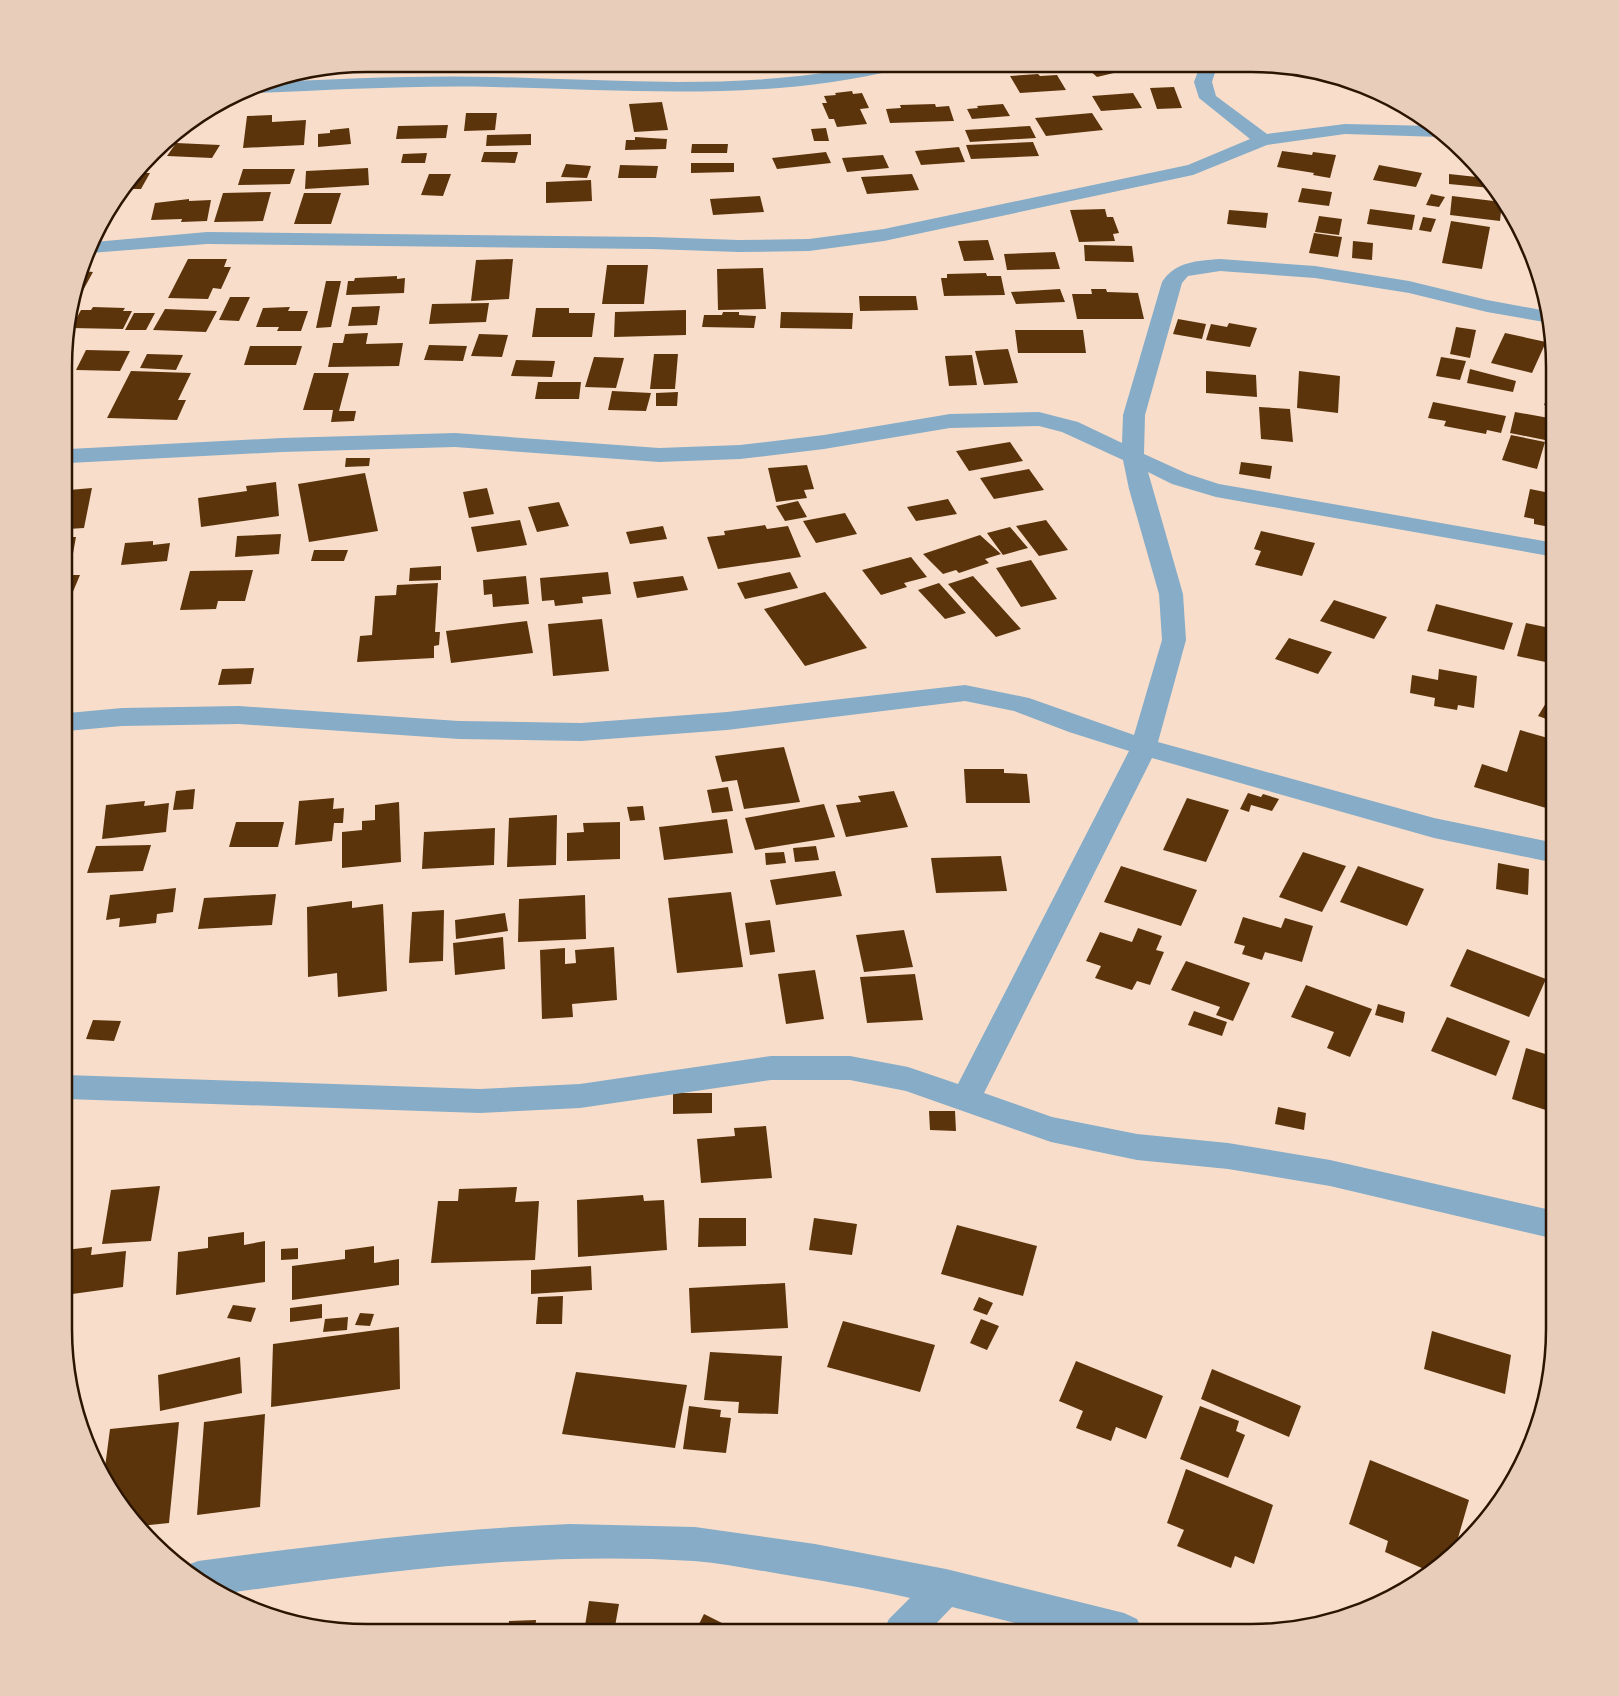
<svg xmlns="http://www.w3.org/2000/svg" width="1619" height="1696" viewBox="0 0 1619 1696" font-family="'DejaVu Sans',sans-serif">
  <rect width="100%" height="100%" fill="#f8deca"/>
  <!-- building -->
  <path fill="#5c340c" d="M1012,66H1041L1043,69L1014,70Z
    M1109,66L1118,72L1097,77L1089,70Z
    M1038,74L1040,76L1057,75L1066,90L1020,93L1010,76Z
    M1174,87L1182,108L1157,109L1150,88Z
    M852,91L853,94L862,93L869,108L860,109L867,124L837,127L834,119H829L822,103H827L824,96L836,95L835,93Z
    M1133,93L1142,108L1101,111L1092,96Z
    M662,102L668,130L634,132L629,104Z
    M935,104L936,107L949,106L954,121L890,123L886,109L901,108L900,105Z
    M1003,104L1010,116L972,119L967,109L978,108L977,106Z
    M466,113H497L495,130L464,131Z
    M1092,113L1103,130L1046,136L1035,118Z
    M272,115V122L306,120L304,145L243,148L247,116Z
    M448,125L446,138L396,139L398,126Z
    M1030,126L1036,138L970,142L965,130Z
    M349,128L351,144L318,147V134L330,133V130Z
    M826,128L829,141H814L811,129Z
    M531,134V145L486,146L487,135Z
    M635,137L667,139L666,149L625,150L626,140H635Z
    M1033,142L1039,156L971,159L966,145Z
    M176,143L220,145L212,158L167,156Z
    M692,144H728L727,153H691Z
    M959,147L965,162L921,165L915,151Z
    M1282,151L1312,155L1313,152L1336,155L1330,178L1313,175L1314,173L1277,167Z
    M484,152H518L515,163L481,162Z
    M826,152L831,163L777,169L772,158Z
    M427,153L425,163H401L403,154Z
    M883,155L889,168L847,172L842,158Z
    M691,163H734V172L691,173Z
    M566,164L591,166L587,178L561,177Z
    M620,165L658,166L656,178H618Z
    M1379,165L1422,173L1416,187L1373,180Z
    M368,168L369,185L305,189L306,171Z
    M243,169H295L290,184L238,185Z
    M139,173H150L141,189H126Z
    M429,174H451L443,196L421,195Z
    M912,174L919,190L867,194L861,177Z
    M1449,174L1486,178L1491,184V188L1449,184Z
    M591,180L592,201L546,203V182Z
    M1302,188L1332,192L1329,206L1298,202Z
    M271,192L263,221L214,222L223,193Z
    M304,193H341L331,224H294Z
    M1431,194L1445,197L1439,207L1426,205Z
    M760,196L764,212L713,215L710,199Z
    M1452,196L1502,202L1500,221L1450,215Z
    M189,199V201L211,200L207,221L181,222L182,219L151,220L155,203Z
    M1105,209L1107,217H1113L1119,233L1113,234L1115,241L1079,242L1070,210Z
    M1370,209L1415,215L1412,230L1367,224Z
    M1229,210L1268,213L1266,228L1227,224Z
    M1319,216L1342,219L1339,235L1315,232Z
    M1423,217L1436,219L1431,232L1419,230Z
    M1451,221L1490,227L1482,269L1442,263Z
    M1314,233L1342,237L1338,257L1309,253Z
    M988,240L994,260L964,261L958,241Z
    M1353,241L1373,243L1372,260L1352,258Z
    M1084,245L1132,246L1134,262L1085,261Z
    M1055,252L1060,269L1007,270L1004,254Z
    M188,259H227L224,267H231L221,289L213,288L208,299L168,298Z
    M513,259L509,299L471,301L476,260Z
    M607,265H648L644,304H602Z
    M763,268L766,309L718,310L717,269Z
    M83,271L93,272L74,307H70Z
    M986,273L987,276H1001L1005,295L944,296L941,278H947V274Z
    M397,276V279L405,278L404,293L346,295L348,281H354L355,278Z
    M326,281H341L331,327L316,328Z
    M1060,289L1065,302L1016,304L1011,292Z
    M1091,289H1106L1107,292L1138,293L1144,319H1077L1072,294H1092Z
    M859,296H916L918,310L860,311Z
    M230,297H250L239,321L219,320Z
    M489,303L486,322L429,324L432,304Z
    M380,306L377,325L348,326L352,307Z
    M93,307L125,308L123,311H132L123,329L71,328L81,310H91Z
    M290,307L288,311H308L301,331H277L279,327H256L263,308Z
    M536,308H569V313H595L592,337H532Z
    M165,309L217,311L206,332L153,330Z
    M686,310V335L614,337L615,312Z
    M723,312H739V315L756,316L754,328L702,327L704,315H722Z
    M781,312L853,313L852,329L780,328Z
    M134,313H155L146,330H125Z
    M1178,319L1206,324L1202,339L1173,334Z
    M1229,323L1257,328L1250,347L1206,340L1211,324L1227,327Z
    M1456,327L1476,330L1470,358L1450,354Z
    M1015,330H1083L1086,353H1018Z
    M368,333L366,344L403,343L399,366L328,367L333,343H343L345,334Z
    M1505,333L1546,342L1532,373L1491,363Z
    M479,334L508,335L502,357L471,356Z
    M429,345L467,346L463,361L424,360Z
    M250,346H302L296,365H244Z
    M1008,349L1018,383L984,385L975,351Z
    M86,350L130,351L120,371L76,370Z
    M147,354L183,355L176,370L140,368Z
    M654,354H678L675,389H650Z
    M972,355L977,385L949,386L945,356Z
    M594,357L624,358L616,388L585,387Z
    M1441,357L1466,361L1460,380L1436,376Z
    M516,360L555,361L552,377L511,376Z
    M1470,369L1516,381L1513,392L1467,383Z
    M131,371L191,373L178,400H186L177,420L107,418Z
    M1206,371L1256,375L1257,397L1206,393Z
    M1299,371L1340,376L1338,413L1297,408Z
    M314,373H349L339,411H356L354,421L331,422L333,410H303Z
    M1555,380V407L1544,405Z
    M538,382H581L579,399H535Z
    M612,391L651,393L646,411L608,410Z
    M678,392L677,406H656V393Z
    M1433,402L1506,416L1501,433L1487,430L1486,434L1444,426L1446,421L1428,418Z
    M1259,407L1290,409L1293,442L1261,439Z
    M1515,412L1549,418L1545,440L1510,433Z
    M1511,435L1545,442L1537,469L1502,460Z
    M1010,442L1023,461L969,471L956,451Z
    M346,458H370L369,466L345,467Z
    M1241,462L1272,466L1270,479L1239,474Z
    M807,465L814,489L804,490L807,498L776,502L768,468Z
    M1029,469L1044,490L994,499L980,478Z
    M365,473L378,531L309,542L298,484Z
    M276,482L279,516L201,527L198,498L247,491L246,486Z
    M92,488L84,528L68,529L69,490Z
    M487,488L494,514L469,518L463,492Z
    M1530,489L1555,494V528L1534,524V519L1524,517Z
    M948,499L957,514L916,521L907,507Z
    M798,501L807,517L785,521L776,506Z
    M559,502L569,526L537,532L528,507Z
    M845,513L857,534L816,543L803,521Z
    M520,520L527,545L477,552L471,527Z
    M1046,520L1068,550L1039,556L1016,526Z
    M765,525L767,529L788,526L801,557L718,569L707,537L725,535L724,531Z
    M663,526L667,539L630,544L626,532Z
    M1010,527L1028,548L1003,555L987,533Z
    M1261,531L1315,543L1302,576L1255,565L1261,551L1254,549Z
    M281,534L279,554L235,557L237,536Z
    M980,535L1001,554L985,559L989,563L959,573L956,570L943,574L923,554Z
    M68,537H76L72,559H68Z
    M153,541V545L170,543L167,561L121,565L125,543Z
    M314,550H348L344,561H311Z
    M911,557L927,577L904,583L907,587L881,595L862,570Z
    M1031,560L1057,599L1021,607L996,568Z
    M441,566V580L409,581L410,568Z
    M253,570L245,601H218L216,609L180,610L190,571Z
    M608,572L611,594L582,597L583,603L555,606L554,600L542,601L540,578Z
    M790,572L798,588L745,599L737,583Z
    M68,575H80L72,594H68Z
    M526,576L529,604L493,607L492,594L484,595L483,580Z
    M683,576L688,590L637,598L633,582Z
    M973,576L1021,629L996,637L948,584Z
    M438,583L435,632H440L439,645L434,646V658L357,662L360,636L372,635L375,596L396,595L397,585Z
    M939,583L966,613L945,619L918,590Z
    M825,592L867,648L805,666L764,609Z
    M1334,600L1387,617L1374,639L1320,621Z
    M1554,603H1555V625L1549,623Z
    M1436,604L1513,623L1504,650L1427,631Z
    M602,619L609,671L553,676L548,624Z
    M527,621L533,653L451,663L446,631Z
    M1526,623L1555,629V664L1517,656Z
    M1289,638L1332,652L1318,674L1275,659Z
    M254,668L251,684L218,685L222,669Z
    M1439,669L1477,676L1474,708L1458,705L1457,710L1434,706L1435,698L1410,693L1412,675L1438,680Z
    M1549,698L1555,700V722L1538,716Z
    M1520,730L1555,740V780L1546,808L1474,787L1482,764L1507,772Z
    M784,747L800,802L744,809L737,780L722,782L715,756Z
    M964,769H1004V773L1027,774L1030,803H966Z
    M728,787L733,811L712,813L707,790Z
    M195,789L193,809L173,810L176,791Z
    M894,791L908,827L846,837L836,805L861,802L858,796Z
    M1248,793L1261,797L1263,794L1279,799L1272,811L1251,805L1249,812L1240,809Z
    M334,798L333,809L344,808L343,823H334L332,841L295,845L299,801Z
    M1187,798L1229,810L1206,862L1163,850Z
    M145,801L144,806L169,803L166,832L102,839L106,805Z
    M399,802L401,862L342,868V832L362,830V821L375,820V805Z
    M824,804L835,837L755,850L745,818Z
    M643,806L645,820L630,821L627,807Z
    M557,815L556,865L507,867L509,818Z
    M727,819L733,853L664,860L659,827Z
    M236,822H284L278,847H229Z
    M620,822V859L567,861V833L584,832L583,823Z
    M495,828L494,865L422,869L424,832Z
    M151,845L143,871L87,873L96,846Z
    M816,846L819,860L795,862L793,848Z
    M784,852L786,863L766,865L765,853Z
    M1303,852L1346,866L1322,912L1279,897Z
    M1001,856L1007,891L936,893L931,858Z
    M1498,863L1529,869L1528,895L1496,889Z
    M1121,866L1197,890L1181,926L1104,902Z
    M1358,866L1424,889L1407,926L1340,902Z
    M835,871L842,896L776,905L770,880Z
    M176,888L173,912L157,914L156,923L119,927L120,918L106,920L110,895Z
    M731,892L743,967L677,973L668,898Z
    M276,894L272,925L198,929L204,898Z
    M585,895L586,939L518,942L519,899Z
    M352,901V908L383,904L387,991L338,997L337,973L308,977L307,907Z
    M444,910L443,961L409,963L412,912Z
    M505,913L508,931L456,939L455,920Z
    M1243,917L1281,928L1285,918L1313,926L1302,962L1265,952L1262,960L1242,954L1245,946L1234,943Z
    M770,920L775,952L750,955L745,923Z
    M1138,928L1162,936L1156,950L1164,952L1150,985L1137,981L1132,990L1095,978L1101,966L1086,961L1100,932L1132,942Z
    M904,930L913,967L864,972L856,935Z
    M503,937L505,969L455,975L453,943Z
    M614,947L617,1000L572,1004L573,1017L542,1019L540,950L565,948V964L576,963L575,950Z
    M1467,949L1546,979L1529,1017L1450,986Z
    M1186,961L1250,983L1233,1021L1216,1015L1220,1007L1171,990Z
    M815,970L824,1019L786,1024L778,974Z
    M915,974L923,1020L867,1023L860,977Z
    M1306,985L1372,1009L1350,1057L1327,1048L1334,1032L1291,1017Z
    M1378,1004L1405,1012L1403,1023L1375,1015Z
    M1194,1011L1227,1022L1222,1036L1188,1025Z
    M1447,1017L1510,1041L1496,1076L1431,1051Z
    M93,1020L121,1021L114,1041L86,1039Z
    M1526,1048L1555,1057V1113L1512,1099Z
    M673,1093H712V1113L673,1114Z
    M1278,1107L1306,1113L1304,1130L1275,1124Z
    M929,1111H955L956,1131L930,1130Z
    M766,1126L772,1178L701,1183L697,1139L735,1136L734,1128Z
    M160,1186L151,1241L102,1244L111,1190Z
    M517,1187L515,1202L539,1201L535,1260L431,1263L438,1201H458L459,1189Z
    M643,1195L644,1201L664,1200L667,1250L578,1257L577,1200Z
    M699,1218H746V1246L698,1247Z
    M814,1218L857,1224L852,1255L809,1250Z
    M957,1225L1037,1246L1023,1296L941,1274Z
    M244,1232V1245L265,1241V1282L176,1295L178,1252L208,1248V1237Z
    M374,1246V1263L399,1259V1285L292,1300V1266L345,1259V1250Z
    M92,1247L91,1255L126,1251L123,1287L65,1295V1250Z
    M298,1248V1259L281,1260V1249Z
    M591,1266L592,1290L531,1294V1270Z
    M785,1283L788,1328L691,1333L689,1288Z
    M563,1296L562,1324H536L538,1297Z
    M979,1297L993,1303L987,1315L973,1310Z
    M322,1304V1318L290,1322V1308Z
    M233,1305L256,1308L251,1322L227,1318Z
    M360,1313L374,1314L370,1326L355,1325Z
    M348,1317L347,1330L323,1332L325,1319Z
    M981,1319L999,1326L987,1350L970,1343Z
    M843,1321L935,1345L920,1392L827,1367Z
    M399,1327L400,1389L271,1407L273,1344Z
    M1432,1331L1511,1355L1505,1394L1424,1369Z
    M710,1352L782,1356L778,1414L738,1413L739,1402L704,1400Z
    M240,1357L242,1393L160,1411L158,1375Z
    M1076,1361L1163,1396L1146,1439L1116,1427L1111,1441L1076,1428L1083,1411L1059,1401Z
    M1212,1369L1301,1406L1289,1437L1201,1399Z
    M576,1372L687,1385L675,1448L562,1434Z
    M689,1406L721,1410L720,1417L731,1418L726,1453L683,1449Z
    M1200,1406L1239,1421L1236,1431L1245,1435L1228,1478L1180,1459Z
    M265,1414L260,1507L197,1515L204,1422Z
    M179,1422L169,1523L140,1526L115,1498L104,1475L110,1429Z
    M1370,1460L1469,1500L1454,1552L1431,1572L1385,1552L1388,1541L1349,1524Z
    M1186,1469L1273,1505L1254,1564L1235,1556L1231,1568L1177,1546L1184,1530L1167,1523Z
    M589,1601L619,1604L614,1632H584Z
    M704,1614L740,1632H695Z
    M536,1620L535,1632H508L509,1621Z"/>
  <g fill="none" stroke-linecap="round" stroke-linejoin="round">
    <!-- minor -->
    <path fill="#86acc8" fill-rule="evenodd" d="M868,65H901L899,69C766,102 629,90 494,87C414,85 335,90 256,93L250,91L265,82C342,79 419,75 495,77C619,80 745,91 868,65Z
      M1200,66H1217L1212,82L1216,96L1267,134L1345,124L1434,126L1447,136L1441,137L1345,134L1267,145L1193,175L884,241L809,251L739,252L652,249L207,244L90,253L94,242L207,232L652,237L739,240L809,239L884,229L1188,165L1250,139L1199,98L1194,82Z
      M1220,259L1315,266L1409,281L1487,300L1547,311L1550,323L1487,312L1409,293L1315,278L1220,271L1188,276L1182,283L1145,415L1144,454L1188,474L1219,484L1555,543V557L1216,497L1172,484L1148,472L1183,594L1186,640L1158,742L1434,818L1555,843V863L1434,838L1152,758L984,1093L1052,1117L1137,1134L1228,1143L1330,1160L1555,1211V1239L1330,1186L1228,1169L1137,1160L1051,1142L906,1091L850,1080H771L580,1108L480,1113L66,1099V1075L480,1089L580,1084L771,1056H850L908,1067L958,1084L1129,751L1069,732L1014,711L965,701L727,730L581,741L459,739L239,724L122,726L67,731L68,713L122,708L239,706L459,721L581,723L727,712L965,685L1029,698L1134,735L1162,640L1159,594L1129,489L1123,460L1062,432L1039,426L950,428L824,449L740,459L659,462L455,447L282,452L69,463V449L282,438L455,433L659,448L740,445L824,435L950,414L1039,412L1078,422L1122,443L1123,415L1162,282C1176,261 1197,261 1220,259Z
      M570,1524L695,1527L815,1544L946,1569L1124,1613L1137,1619L1143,1632H1051L952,1607L928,1632H883L889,1619L910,1598C863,1587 816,1580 769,1572C744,1568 719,1563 694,1561C535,1551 378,1572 221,1594L184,1569L185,1566L198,1561C322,1545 445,1529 570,1524Z"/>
  </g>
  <!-- crop -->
  <path d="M0 0H1619V1696H0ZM367 72H1251A295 295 0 0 1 1546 367V1329A295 295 0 0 1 1251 1624H367A295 295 0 0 1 72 1329V367A295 295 0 0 1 367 72Z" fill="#e8ceba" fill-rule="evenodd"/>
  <path fill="none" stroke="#2b1501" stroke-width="2.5" d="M367 72H1251A295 295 0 0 1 1546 367V1329A295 295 0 0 1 1251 1624H367A295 295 0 0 1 72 1329V367A295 295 0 0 1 367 72Z"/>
</svg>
